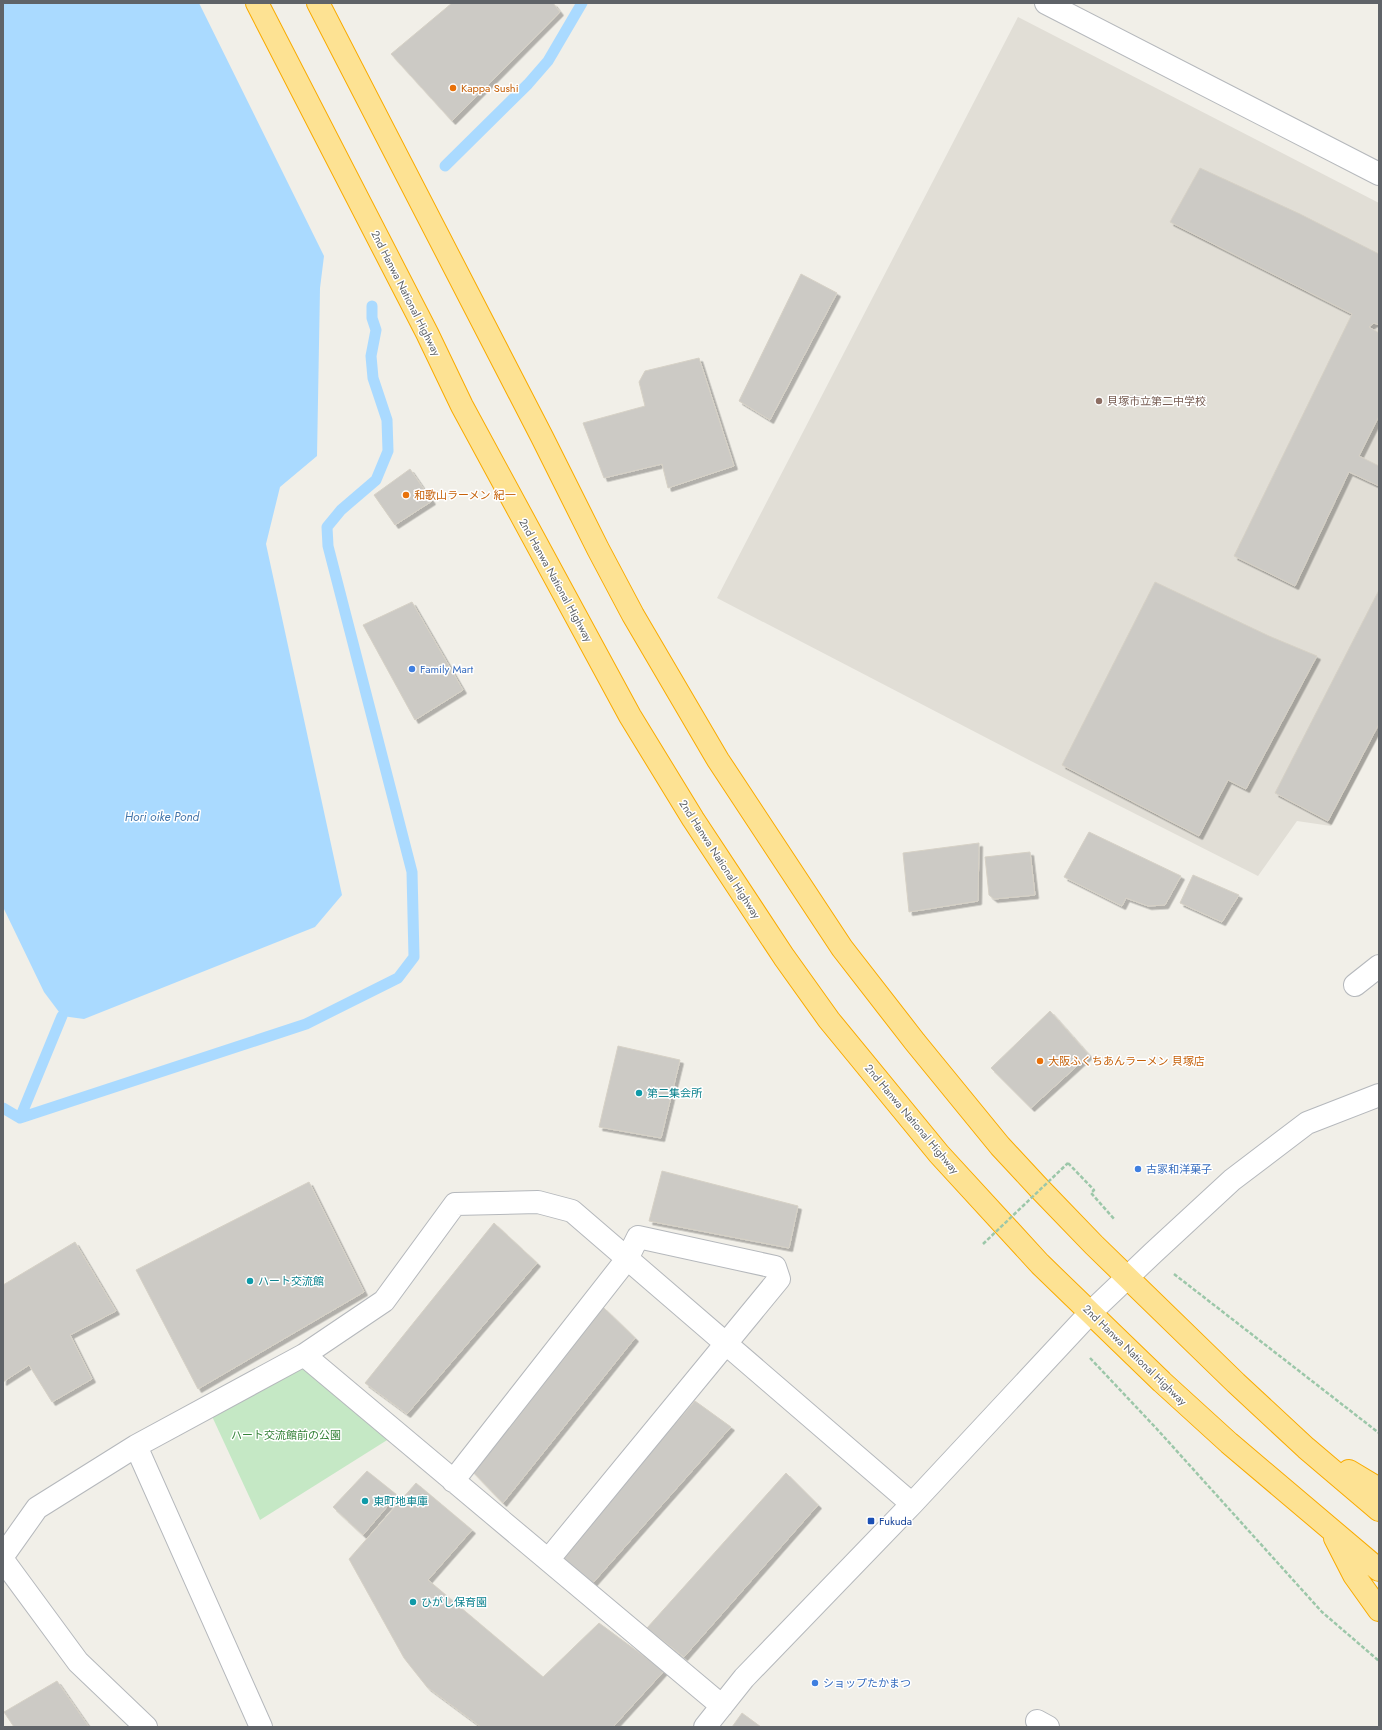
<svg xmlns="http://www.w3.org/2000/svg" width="1382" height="1730" viewBox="0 0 1382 1730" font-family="Jost,'Noto Sans JP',sans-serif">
  <defs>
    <filter id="shadow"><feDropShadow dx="3.5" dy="3.5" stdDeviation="0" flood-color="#0004"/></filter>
  </defs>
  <rect width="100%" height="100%" fill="#f1efe8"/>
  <!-- education -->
  <path fill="#e1ded6" d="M1018,17L1379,203V735L1331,826L1297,821L1258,876L1029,760L717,598Z"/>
  <!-- green -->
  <path fill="#c5e8c5" d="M303,1356L392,1437L260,1520L210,1412Z"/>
  <!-- water -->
  <path fill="#aadaff" d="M3,3H199L324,256L320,288L317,456L280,487L266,544L342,895L315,927L84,1019L62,1016L44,992L3,907Z"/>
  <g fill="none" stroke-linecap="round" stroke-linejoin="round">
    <!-- stream -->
    <path stroke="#aadaff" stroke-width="11" d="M445,166L528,84L548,61L582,3
      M3,1108L20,1118L62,1016
      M20,1118L306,1024L398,978L414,957L412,872L328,546L327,527L341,510L376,480L388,451L387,420L373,378L371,356L376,330L372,318V306"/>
  </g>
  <!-- building -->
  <path fill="#cccac5" stroke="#d6d1c6" filter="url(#shadow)" d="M452,3H553L560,12L452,121L391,54Z
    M1200,168L1300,214L1379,254V325L1374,323L1369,327L1379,333V416L1359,456L1379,466V486L1349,472L1295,586L1234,556L1352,314L1170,222Z
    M801,274L837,293L770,420L739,401Z
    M699,358L734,466L668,488L662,464L604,478L583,423L645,406L639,382L645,371Z
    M410,469L432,501L395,525L374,495Z
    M1155,582L1269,636L1317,656L1246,789L1228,780L1199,836L1062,765Z
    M1379,590V724L1328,821L1275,793Z
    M412,602L463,690L415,720L363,625Z
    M1089,832L1181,876L1165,905L1148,906L1126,898L1122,906L1064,877Z
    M979,843L978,901L909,912L903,853Z
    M1030,852L1035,895L994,899L989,895L985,857Z
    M1193,875L1239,895L1222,922L1180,903Z
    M1050,1011L1089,1055L1031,1108L991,1068Z
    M618,1046L680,1060L661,1138L599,1127Z
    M662,1171L798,1206L789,1248L649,1221Z
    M309,1182L364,1292L198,1389L136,1270Z
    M494,1223L537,1263L407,1414L365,1383Z
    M75,1242L116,1311L70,1335L92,1379L52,1402L29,1365L3,1382V1285Z
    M603,1307L635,1338L503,1503L471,1470Z
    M695,1401L731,1427L592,1584L559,1557Z
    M367,1471L397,1495L363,1535L333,1507Z
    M786,1473L818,1505L684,1657L647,1628Z
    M416,1483L472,1530L428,1580L543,1677L599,1623L664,1671L613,1727H481L427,1687L404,1658L349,1559Z
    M57,1681L89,1727H14L4,1712Z
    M742,1713L761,1727H732Z"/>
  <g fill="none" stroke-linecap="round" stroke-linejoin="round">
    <!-- street casing -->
    <g stroke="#b5b8bc" stroke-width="24">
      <path id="street" d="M1046,3L1379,174
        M1355,985L1379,966
        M304,1355L722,1706
        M136,1446L261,1727
        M453,1481L627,1259L638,1237L775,1267L779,1279L548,1560
        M3,1556L37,1508L136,1446L304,1355L384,1301L455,1204L538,1202L572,1211L912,1504
        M3,1560L78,1662L146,1727
        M1037,1721L1048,1727
        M705,1727L744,1678L912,1504L1090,1313L1153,1253L1232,1180L1307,1123L1379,1095"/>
    </g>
    <!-- highway casing -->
    <g stroke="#f9ab00" stroke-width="24">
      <path id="highway" d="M257,3L427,333L462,406L630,716L693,819L784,957L829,1020L939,1154L1040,1264L1162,1382L1229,1443L1379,1570
        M318,3L542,437L598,549L633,615L718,760L842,948L915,1042L1000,1146L1039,1188L1094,1245L1236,1383L1306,1448L1379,1510
        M1349,1471L1379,1489
        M1335,1538L1354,1575L1379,1610"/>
    </g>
    <!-- path -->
    <path stroke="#9cc7a9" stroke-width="2.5" stroke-dasharray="4 2" stroke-linecap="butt" d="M1068,1163L1094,1190L1091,1193L1115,1220
      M1174,1274L1379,1433
      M1090,1358L1156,1428L1322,1612L1379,1661"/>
    <!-- street -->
    <use href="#street" stroke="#fff" stroke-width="22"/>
    <!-- highway -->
    <use href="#highway" stroke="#fde293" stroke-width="22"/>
    <!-- path-bridge -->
    <path stroke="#9cc7a9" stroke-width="2.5" stroke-dasharray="4 2" stroke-linecap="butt" d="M983,1244L1068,1163"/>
  </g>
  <!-- markers -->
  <g fill="#e8710a" stroke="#fff" stroke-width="1.5">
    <circle cx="453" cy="88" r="4"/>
    <circle cx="406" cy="495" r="4"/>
    <circle cx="1040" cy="1061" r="4"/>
  </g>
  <circle fill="#8d6e63" stroke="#fff" stroke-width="1.5" cx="1099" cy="401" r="4"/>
  <g fill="#3f7fe0" stroke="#fff" stroke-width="1.5">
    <circle cx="412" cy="669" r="4"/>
    <circle cx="1138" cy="1169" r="4"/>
    <circle cx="815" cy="1683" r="4"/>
  </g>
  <g fill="#0f9aa8" stroke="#fff" stroke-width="1.5">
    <circle cx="639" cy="1093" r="4"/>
    <circle cx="250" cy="1281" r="4"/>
    <circle cx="365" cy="1501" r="4"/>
    <circle cx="413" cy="1602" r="4"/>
  </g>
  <rect fill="#1a4fb4" stroke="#fff" stroke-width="1.5" x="867" y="1517" width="8" height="8" rx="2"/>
  <g text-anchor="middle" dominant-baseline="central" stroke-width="3" stroke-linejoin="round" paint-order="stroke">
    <!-- food labels -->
    <g font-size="11" fill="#c56008" stroke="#fff" text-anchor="start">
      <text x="461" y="88">Kappa Sushi</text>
      <text x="414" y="495">和歌山ラーメン 紀一</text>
      <text x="1048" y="1061">大阪ふくちあんラーメン 貝塚店</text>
    </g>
    <!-- street labels -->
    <g font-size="11" fill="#5f6368" stroke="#fff">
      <text transform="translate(406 293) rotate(63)">2nd Hanwa National Highway</text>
      <text transform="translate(556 580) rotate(61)">2nd Hanwa National Highway</text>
      <text transform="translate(720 859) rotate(57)">2nd Hanwa National Highway</text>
      <text transform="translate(912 1119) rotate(50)">2nd Hanwa National Highway</text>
      <text transform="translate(1135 1355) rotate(44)">2nd Hanwa National Highway</text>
    </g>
    <!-- education labels -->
    <g font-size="11" fill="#785e54" stroke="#fff" text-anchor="start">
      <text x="1107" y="401">貝塚市立第二中学校</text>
    </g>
    <!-- shop labels -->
    <g font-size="11" fill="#366cbe" stroke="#fff" text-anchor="start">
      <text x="420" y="669">Family Mart</text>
      <text x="1146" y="1169">古家和洋菓子</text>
      <text x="823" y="1683">ショップたかまつ</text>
    </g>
    <!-- culture labels -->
    <g font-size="11" fill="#0d838f" stroke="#fff" text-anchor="start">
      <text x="647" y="1093">第二集会所</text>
      <text x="258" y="1281">ハート交流館</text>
      <text x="373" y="1501">東町地車庫</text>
      <text x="421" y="1602">ひがし保育園</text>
    </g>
    <!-- park labels -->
    <g font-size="11" fill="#348238" stroke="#fff">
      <text x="286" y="1435">ハート交流館前の公園</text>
    </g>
    <!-- transit labels -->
    <g font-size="11" fill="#164399" stroke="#fff" text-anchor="start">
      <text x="879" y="1521">Fukuda</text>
    </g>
    <!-- water labels -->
    <g font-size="12" font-style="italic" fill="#4174aa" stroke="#fff">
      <text x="162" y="817">Hori oike Pond</text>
    </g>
  </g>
  <!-- border -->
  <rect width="1382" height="1730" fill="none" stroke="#5f6368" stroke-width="8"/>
</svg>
